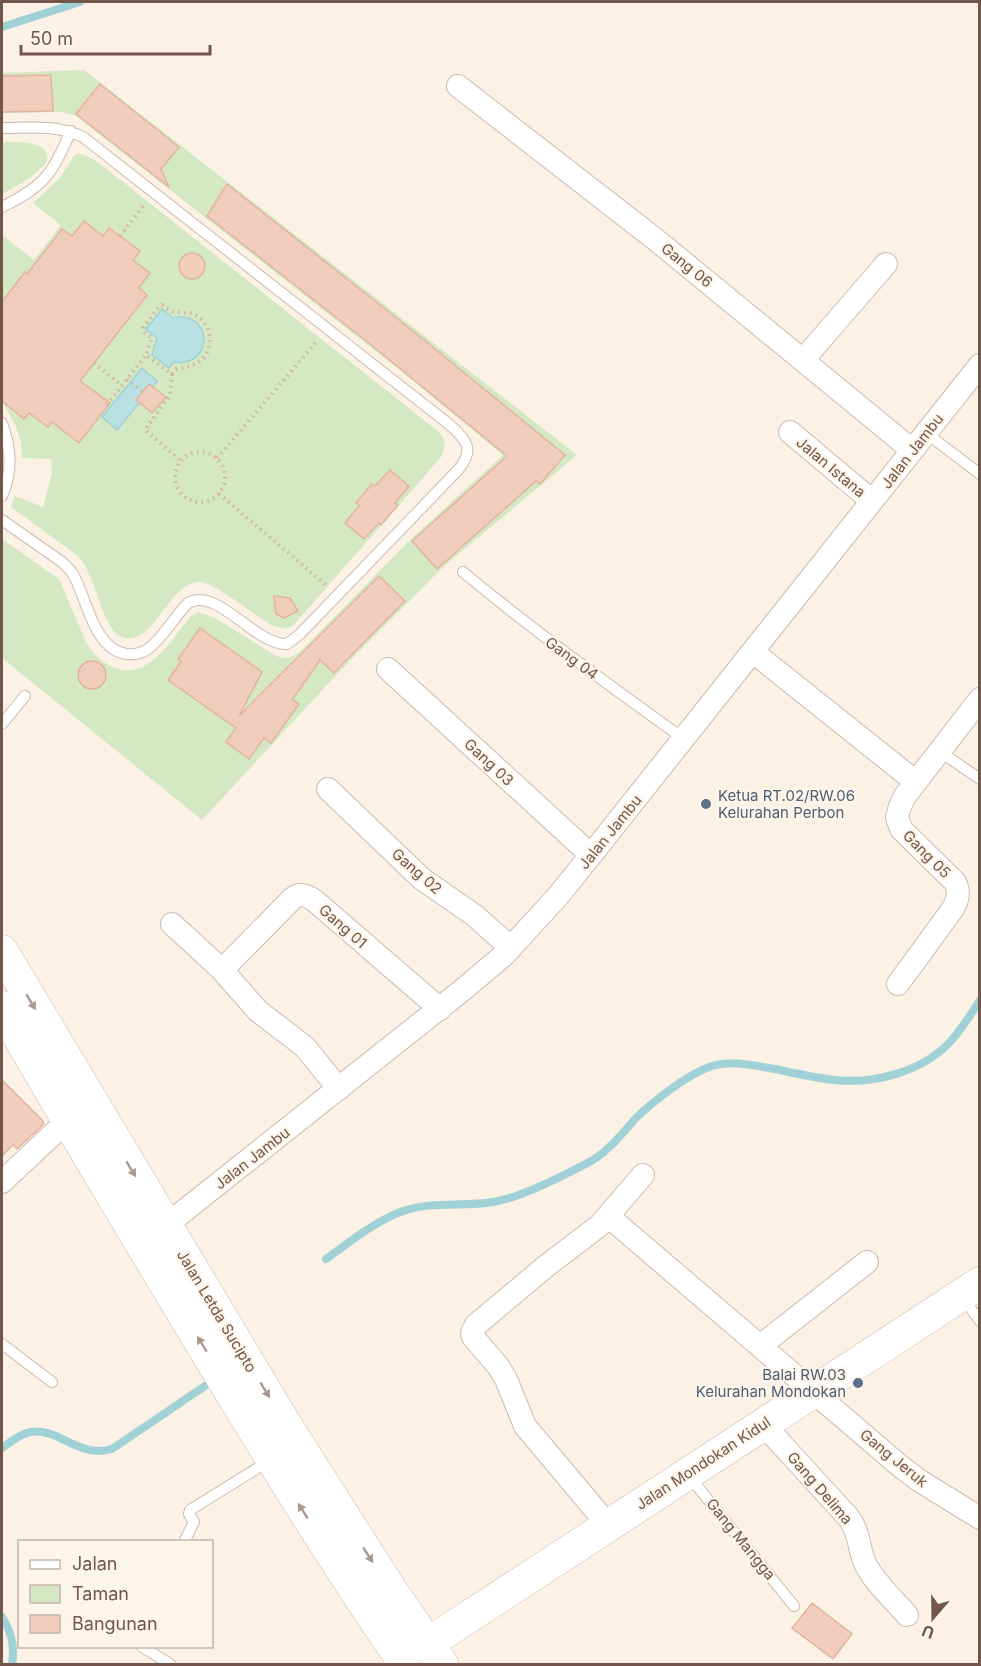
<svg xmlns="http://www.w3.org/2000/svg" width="981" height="1666" viewBox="0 0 981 1666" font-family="Inter,sans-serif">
  <rect width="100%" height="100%" fill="#fbf1e4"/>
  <!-- green -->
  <path fill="#d4e8c3" d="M84,70L577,455L443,567L338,673L202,820L2,658V539L59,579L86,642C93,653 100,662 113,667C147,683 172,639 190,617L198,612L215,618L276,656C292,661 296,655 307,645L410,540L503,455L401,371L76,116L62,112L2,113V73Z
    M2,142C13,142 46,140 47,156C48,161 45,165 41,168C31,179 15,187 2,194Z
    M78,153L93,159L104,167L439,432C446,441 446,447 441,457L299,619C296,622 293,627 288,628C269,634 223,583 199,582C168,582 153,651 120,636C102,628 96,575 78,556L11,507L15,496L43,507L52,473L51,459L22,458L21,442L16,426L2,401V235L34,260L61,225L33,203L60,178L73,157Z"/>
  <!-- water -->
  <path fill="#b9e1e4" stroke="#9fd1d6" stroke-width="1.5" d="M162,309L173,318C212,309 216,368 173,362L169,368L152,355L157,338L146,329Z
    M142,368L157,381L117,430L102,417Z"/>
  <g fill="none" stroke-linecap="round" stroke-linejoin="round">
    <!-- stream -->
    <path stroke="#9fd1d6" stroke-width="8" d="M2,27L80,2
      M326,1259C350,1242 375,1221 403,1211C432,1201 463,1207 493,1202C521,1198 567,1174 593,1160C610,1149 622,1134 635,1119C652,1102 687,1075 709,1067C733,1059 756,1066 780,1070C798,1074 816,1078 834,1080C873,1084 919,1073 948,1044C960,1032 970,1016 980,1000
      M2,1448C10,1442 20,1434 30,1432C59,1427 78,1459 112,1449L205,1386
      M2,1617C11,1631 15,1648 12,1664"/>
  </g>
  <!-- building -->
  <path fill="#f0cdbc" stroke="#e2b39d" stroke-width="1.5" d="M51,75L53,111L2,112V76Z
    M100,84L179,147L161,169L169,187L76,114Z
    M227,184L418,335L565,455L540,484L536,481L437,569L412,541L507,456L370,344L207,216Z
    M84,221L103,236L109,228L140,251L133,260L150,273L139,288L147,295L80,381L110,403L79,443L52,422L48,427L29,413L24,419L2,401V302L25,272L27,274L62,229L72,236Z
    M179 266a13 13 0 1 1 26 0a13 13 0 1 1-26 0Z
    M149,384L166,397L152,413L136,400Z
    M390,470L409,486L395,503L398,505L381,525L379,523L364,539L345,523L359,506L356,503L372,484L375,486Z
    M379,576L405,601L334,673L320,660L292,700L299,704L271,743L264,738L249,759L226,742L236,728L168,680L181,662L178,659L200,628L262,672L239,716Z
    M274,596L290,598L298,611L284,618L276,614Z
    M78 675a14 14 0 1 1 28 0a14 14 0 1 1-28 0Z
    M2,1080L43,1121V1125L17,1149L13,1145L2,1156Z
    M812,1603L852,1634L833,1659L792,1628Z"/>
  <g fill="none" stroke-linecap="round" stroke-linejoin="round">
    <!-- lane casing -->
    <g stroke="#cfbaae" stroke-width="12">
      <path id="lane" d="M2,128C29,128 57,124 83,137L450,425C467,440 475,450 458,470L300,634L287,644C256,646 217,586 188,603C174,617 164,637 148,649C142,653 134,655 126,654C94,649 87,600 74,576C71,570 66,566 62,562L2,520
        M2,207C46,185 51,175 71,131
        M2,423C11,447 13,472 2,496
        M926,433L980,474
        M463,572C534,631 609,685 684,739
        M2,724L25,696
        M939,751L980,779
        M963,1298L980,1321
        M2,1344L52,1382
        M689,1476L794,1606
        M184,1542L194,1522L189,1514L190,1510L269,1461
        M141,1646L170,1664"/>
    </g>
    <!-- street casing -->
    <g stroke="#cfbaae" stroke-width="24">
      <path id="street" d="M458,86L655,239L912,450
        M803,360L886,264
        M790,432L872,501
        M753,652L916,782
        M388,669L591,855
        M328,789L422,879L474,915L511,948
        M172,924L222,970L258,1011L305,1047L339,1089
        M222,970L293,898C300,892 308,896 315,901L440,1009
        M898,984L952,910C958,900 960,893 955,882L901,829L897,817L900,806L905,796L980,699
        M2,1182L67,1121
        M608,1216L900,1466L920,1481L980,1518
        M165,1226L465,988L504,955L558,896L591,855L980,365
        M760,1346L867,1262
        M763,1424L849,1518C860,1533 858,1547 865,1563C873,1581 894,1600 907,1615
        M608,1525L525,1426L506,1379L498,1366L473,1337L472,1333L476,1325L545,1267L600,1225L643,1175"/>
    </g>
    <!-- secondary casing -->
    <g stroke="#d1b9ab" stroke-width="33">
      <path id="secondary" d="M2,951L284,1422L391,1590L442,1664
        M2,1007C65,1117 130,1226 196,1335C263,1446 331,1557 405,1664
        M427,1644L980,1283"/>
    </g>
    <!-- path -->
    <path stroke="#d5b19f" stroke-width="4" stroke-dasharray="1.5 4.5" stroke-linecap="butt" d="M120,236L144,205
      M162,305C166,308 170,311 174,312C183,313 189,311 197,316C213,327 214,351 199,362C192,367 184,367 176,369L172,374L146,355L152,338L144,332L143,328L157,309Z
      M94,363L122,386
      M172,374L170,395L145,430L181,461
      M127,379L143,392
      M107,405L146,355
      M175 477a25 25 0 1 1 50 0a25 25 0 1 1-50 0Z
      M217,458L318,340
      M219,494L326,585"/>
    <!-- lane -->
    <use href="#lane" stroke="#fff" stroke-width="10"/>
    <!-- street -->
    <use href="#street" stroke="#fff" stroke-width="22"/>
    <!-- secondary -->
    <use href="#secondary" stroke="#fff" stroke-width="32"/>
  </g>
  <!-- one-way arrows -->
  <defs><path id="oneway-solid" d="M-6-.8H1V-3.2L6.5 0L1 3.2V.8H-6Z" transform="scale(1.5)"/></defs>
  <g fill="#ab9a92">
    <use href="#oneway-solid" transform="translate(31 1002) rotate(59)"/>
    <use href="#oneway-solid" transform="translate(131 1169) rotate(59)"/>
    <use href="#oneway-solid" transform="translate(202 1344) rotate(-121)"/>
    <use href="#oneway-solid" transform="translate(265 1390) rotate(59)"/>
    <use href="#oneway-solid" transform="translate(303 1511) rotate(-122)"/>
    <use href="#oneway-solid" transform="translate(368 1555) rotate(57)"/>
  </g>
  <!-- markers -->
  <g fill="#5c6f8a" stroke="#fef5ea" stroke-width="2">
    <circle cx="706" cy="804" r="6"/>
    <circle cx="858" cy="1383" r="6"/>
  </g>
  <g text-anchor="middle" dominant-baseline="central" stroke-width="4.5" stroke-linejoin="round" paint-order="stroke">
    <!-- street labels -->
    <g font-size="15" fill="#73564a" stroke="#fef5ea">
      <text transform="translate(687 265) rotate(39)">Gang 06</text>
      <text transform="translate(912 451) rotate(-52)">Jalan Jambu</text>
      <text transform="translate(831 467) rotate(40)">Jalan Istana</text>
      <text transform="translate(572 658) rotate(36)">Gang 04</text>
      <text transform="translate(489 762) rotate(43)">Gang 03</text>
      <text transform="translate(610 832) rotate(-51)">Jalan Jambu</text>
      <text transform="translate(927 854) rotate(45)">Gang 05</text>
      <text transform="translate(417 871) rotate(41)">Gang 02</text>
      <text transform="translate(343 926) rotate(41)">Gang 01</text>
      <text transform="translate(252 1158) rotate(-38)">Jalan Jambu</text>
      <text transform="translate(217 1311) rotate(59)">Jalan Letda Sucipto</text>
      <text transform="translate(894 1458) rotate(39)">Gang Jeruk</text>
      <text transform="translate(703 1463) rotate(-33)">Jalan Mondokan Kidul</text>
      <text transform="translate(820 1488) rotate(49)">Gang Delima</text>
      <text transform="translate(741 1539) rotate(51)">Gang Mangga</text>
    </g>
    <!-- service labels -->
    <g font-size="15" fill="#4e5e75" stroke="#fef5ea" text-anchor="start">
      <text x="718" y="795">Ketua RT.02/RW.06<tspan x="718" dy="17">Kelurahan Perbon</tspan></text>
      <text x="846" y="1374" text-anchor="end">Balai RW.03<tspan x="846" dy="17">Kelurahan Mondokan</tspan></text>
    </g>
  </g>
  <!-- border -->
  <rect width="981" height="1666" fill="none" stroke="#73564a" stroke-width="6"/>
  <!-- legend -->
  <rect x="18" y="1540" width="195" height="108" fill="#fef5ea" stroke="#c6b5aa" stroke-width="1.5"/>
  <rect x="30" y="1560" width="30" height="9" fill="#ffffff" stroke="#c6b5aa" stroke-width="1.5"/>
  <text x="72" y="1570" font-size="18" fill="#73564a">Jalan</text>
  <rect x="30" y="1585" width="30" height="18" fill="#d4e8c3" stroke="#c6b5aa" stroke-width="1.5"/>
  <text x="72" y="1600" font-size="18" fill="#73564a">Taman</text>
  <rect x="30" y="1615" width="30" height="18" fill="#f0cdbc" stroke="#c6b5aa" stroke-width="1.5"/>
  <text x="72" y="1630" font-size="18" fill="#73564a">Bangunan</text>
  <!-- north arrow -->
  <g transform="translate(933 1618) rotate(200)" stroke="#fef5ea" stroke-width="4.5" paint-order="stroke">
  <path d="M0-4.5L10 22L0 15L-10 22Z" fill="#73564a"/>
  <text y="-9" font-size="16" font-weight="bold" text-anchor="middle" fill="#73564a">U</text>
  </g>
  <!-- scale -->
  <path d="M21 45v9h189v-9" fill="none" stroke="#73564a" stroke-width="3"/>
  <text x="30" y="45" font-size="18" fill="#73564a" stroke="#fef5ea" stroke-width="4.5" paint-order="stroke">50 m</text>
</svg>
